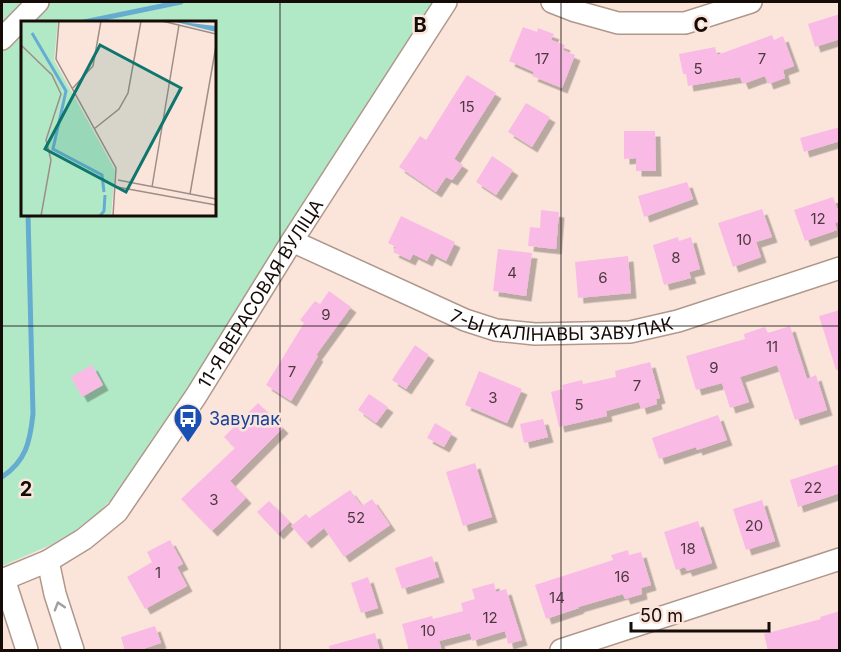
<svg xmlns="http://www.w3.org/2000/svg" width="841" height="652" viewBox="0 0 841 652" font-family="Inter,sans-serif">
  <defs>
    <filter id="shadow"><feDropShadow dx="5.5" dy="5.5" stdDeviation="0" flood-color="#0004"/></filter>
  </defs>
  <rect width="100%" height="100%" fill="#fbe5db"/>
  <!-- green -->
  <path fill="#b1e9c7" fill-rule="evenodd" d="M2,2H433L136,469L119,492L100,511L76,530L53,544L2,566ZM22,22H214V214H22Z"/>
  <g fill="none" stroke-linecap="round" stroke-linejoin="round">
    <!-- stream -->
    <path stroke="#66acd1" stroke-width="5" d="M84,22L181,2
      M2,477C26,461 30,442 33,414L28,214"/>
  </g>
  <!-- building -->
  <path fill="#f9bbe5" filter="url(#shadow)" d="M840,14V39L815,47L808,24Z
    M523,27L537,32L538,28L554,34L551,40L565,45L563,50L575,55L562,88L532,76L534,72L509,61Z
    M772,35L774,40L783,36L794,66L783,70L785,78L768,84L765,76L743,84L740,77L688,86L686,74H683L679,54L715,47L717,55Z
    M467,75L496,93L454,159L463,165L452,180L446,177L436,192L399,167L420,136L426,140Z
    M526,103L550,117L532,147L508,132Z
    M840,127V141L804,152L800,138Z
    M624,131H655L656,171H636V158L624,159Z
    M492,156L513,170L496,195L476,182Z
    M687,182L693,199L644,217L638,196Z
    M833,197L840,216V221L835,223L837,230L805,241L794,210Z
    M762,209L772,237L756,242L761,257L733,267L718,223Z
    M541,210L559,212L556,249L528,246L530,227L540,228Z
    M401,216L455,242L446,261L431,253L427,261L413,254L410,260L393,252L396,247L388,243Z
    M678,237L679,241L691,237L700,269L689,272L691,278L664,285L653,245Z
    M498,249L532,253L526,296L493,291Z
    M628,256L631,293L578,298L575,262Z
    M329,291L351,307L316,355L318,356L291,401L266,385L304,323L300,320L315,301L320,304Z
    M840,310V370H836L819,316Z
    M790,326L807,379L816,375L827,410L795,420L777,365L740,377L749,402L730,408L722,383L696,390L686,356L745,339L744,334L765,327L768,333Z
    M415,345L429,355L406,389L392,380Z
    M650,362L660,398L656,399L657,404L641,409L639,402L606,411L607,416L559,427L551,392L563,389L562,385L582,380L583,384L616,377L615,371Z
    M92,365L103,385L82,397L71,377Z
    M479,371L522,389L507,423L465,405Z
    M369,394L388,407L376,423L358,410Z
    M258,403L283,428L230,481L246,498L212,531L181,499L235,448L224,437Z
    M718,415L727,440L697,450L696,447L659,459L652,438Z
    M543,419L548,437L524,443L520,424Z
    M435,423L452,433L444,447L427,438Z
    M475,463L492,517L463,526L446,472Z
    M840,464V493L798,507L790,480Z
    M350,490L362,506L372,499L390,525L344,557L324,528L306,543L291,526L306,514L309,518Z
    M762,500L775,541L746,550L733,509Z
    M269,501L290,522L278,534L257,512Z
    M698,521L712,563L687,571L685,567L676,570L664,532Z
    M170,540L183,564L177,567L187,586L145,609L127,577L152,562L147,552Z
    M628,550L629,555L641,552L651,585L641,588L642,594L625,599L623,594L578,607L579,608L546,619L535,585L613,560L611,555Z
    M432,556L439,577L402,589L395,568Z
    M368,577L378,608L361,613L351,583Z
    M494,583L496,592L506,589L522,640L508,644L505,631L472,641L470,633L439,641L442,651H409L402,624L432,616L433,619L463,611L461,603L475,599L472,589Z
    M840,611V651H768L764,634L821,619L820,617Z
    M155,626L161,643L137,651H125L121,637Z
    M375,633L380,651H330L329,646Z"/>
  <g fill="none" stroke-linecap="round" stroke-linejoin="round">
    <!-- minor casing -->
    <g stroke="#b0978b" stroke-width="24">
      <g id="minor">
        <path d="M552,2L575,11L618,23H685L751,2"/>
        <path d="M2,39L38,2"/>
        <path id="s1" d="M292,241L465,320L496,330L535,334L630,332L678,321L840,268"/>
        <path d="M48,561L55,594L73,650"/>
        <path d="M4,579L27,650"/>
        <path id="s2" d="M2,580L48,561L84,539L117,512L196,396L292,241L446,2"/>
        <path d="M561,650L840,559"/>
      </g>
    </g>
    <!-- minor -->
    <use href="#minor" stroke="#fff" stroke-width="21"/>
  </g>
  <!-- one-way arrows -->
  <defs><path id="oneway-chevron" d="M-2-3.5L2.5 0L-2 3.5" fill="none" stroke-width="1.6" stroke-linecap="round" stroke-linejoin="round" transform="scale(1.5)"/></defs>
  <use stroke="#a19e9c" href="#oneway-chevron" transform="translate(59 606) rotate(-107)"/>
  <!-- grid -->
  <path fill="none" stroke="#150c08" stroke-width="1.5" stroke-opacity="0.55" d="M280,2V650M561,2V650M2,326H840"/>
  <!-- icons -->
  <defs>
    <g id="bus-pin" transform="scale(1.5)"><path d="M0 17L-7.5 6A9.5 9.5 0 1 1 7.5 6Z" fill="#1a4fb4" stroke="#fbe5db"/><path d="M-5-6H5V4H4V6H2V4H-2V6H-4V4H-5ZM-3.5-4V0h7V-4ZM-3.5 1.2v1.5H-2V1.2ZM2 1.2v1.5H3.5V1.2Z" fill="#fff"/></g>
  </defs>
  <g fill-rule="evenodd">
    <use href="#bus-pin" x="188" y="418"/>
  </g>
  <g text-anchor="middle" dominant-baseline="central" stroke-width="5" stroke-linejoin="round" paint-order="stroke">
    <!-- number labels -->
    <g font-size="15" fill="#4e383f">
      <text x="542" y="58">17</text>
      <text x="762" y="58">7</text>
      <text x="698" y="68">5</text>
      <text x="467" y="106">15</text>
      <text x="818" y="218">12</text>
      <text x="744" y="239">10</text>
      <text x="676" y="257">8</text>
      <text x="512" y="272">4</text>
      <text x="603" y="277">6</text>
      <text x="326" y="314">9</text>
      <text x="772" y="346">11</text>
      <text x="714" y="367">9</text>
      <text x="292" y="371">7</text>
      <text x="637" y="385">7</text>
      <text x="493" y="397">3</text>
      <text x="579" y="404">5</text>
      <text x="813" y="487">22</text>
      <text x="214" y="499">3</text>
      <text x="356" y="517">52</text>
      <text x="754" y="525">20</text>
      <text x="688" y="548">18</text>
      <text x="158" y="572">1</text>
      <text x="622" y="576">16</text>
      <text x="557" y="597">14</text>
      <text x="490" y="617">12</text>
      <text x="428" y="630">10</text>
    </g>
    <!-- street labels -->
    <g font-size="18" fill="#150c08" stroke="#fbe5db">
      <text stroke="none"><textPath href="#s2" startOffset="396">11-Я ВЕРАСОВАЯ ВУЛІЦА</textPath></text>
      <text stroke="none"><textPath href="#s1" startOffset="288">7-Ы КАЛІНАВЫ ЗАВУЛАК</textPath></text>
    </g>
    <!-- transit labels -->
    <g font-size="18" fill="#164399" stroke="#fbe5db" text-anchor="start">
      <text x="209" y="418">Завулак</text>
    </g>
  </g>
  <!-- overview -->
  <g transform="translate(21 21)">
    <rect width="195" height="195" fill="#fbe5db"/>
    <path d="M0,0H37L33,39L94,149L90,195H0Z" fill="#b1e9c7"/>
    <path d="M151,0L195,5V11Z" fill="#66acd1"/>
    <path fill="none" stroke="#66acd1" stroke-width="3" d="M11,12L45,70L32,128L81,154L83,171M79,195L83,190L84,174"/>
    <path fill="none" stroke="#9f8e87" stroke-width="1.5" d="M38,0L35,38L95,147L92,195M141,0L195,13M0,24L31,54L40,73L25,119L30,139L20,195M51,68L72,45L80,0M73,108L98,88L107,72L120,0M97,159L195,178M96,166L195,184M131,166L158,4M169,173L195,25"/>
    <path fill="#0f766e" fill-opacity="0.15" stroke="#0f766e" stroke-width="3" d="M79,24L160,67L105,171L24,128Z"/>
    <rect width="195" height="195" fill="none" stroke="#150c08" stroke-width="3"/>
  </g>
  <g font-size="20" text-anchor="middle" font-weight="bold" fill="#150c08" stroke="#fbe5db" stroke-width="5" stroke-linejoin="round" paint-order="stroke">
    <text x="420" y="32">B</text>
    <text x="701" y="32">C</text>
    <text x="26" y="496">2</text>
  </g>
  <!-- border -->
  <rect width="841" height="652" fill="none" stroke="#150c08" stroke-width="6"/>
  <!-- scale -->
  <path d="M631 622v9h138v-9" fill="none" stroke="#150c08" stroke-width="3"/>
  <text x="640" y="622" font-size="18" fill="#150c08" stroke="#fbe5db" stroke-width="4.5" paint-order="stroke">50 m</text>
</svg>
